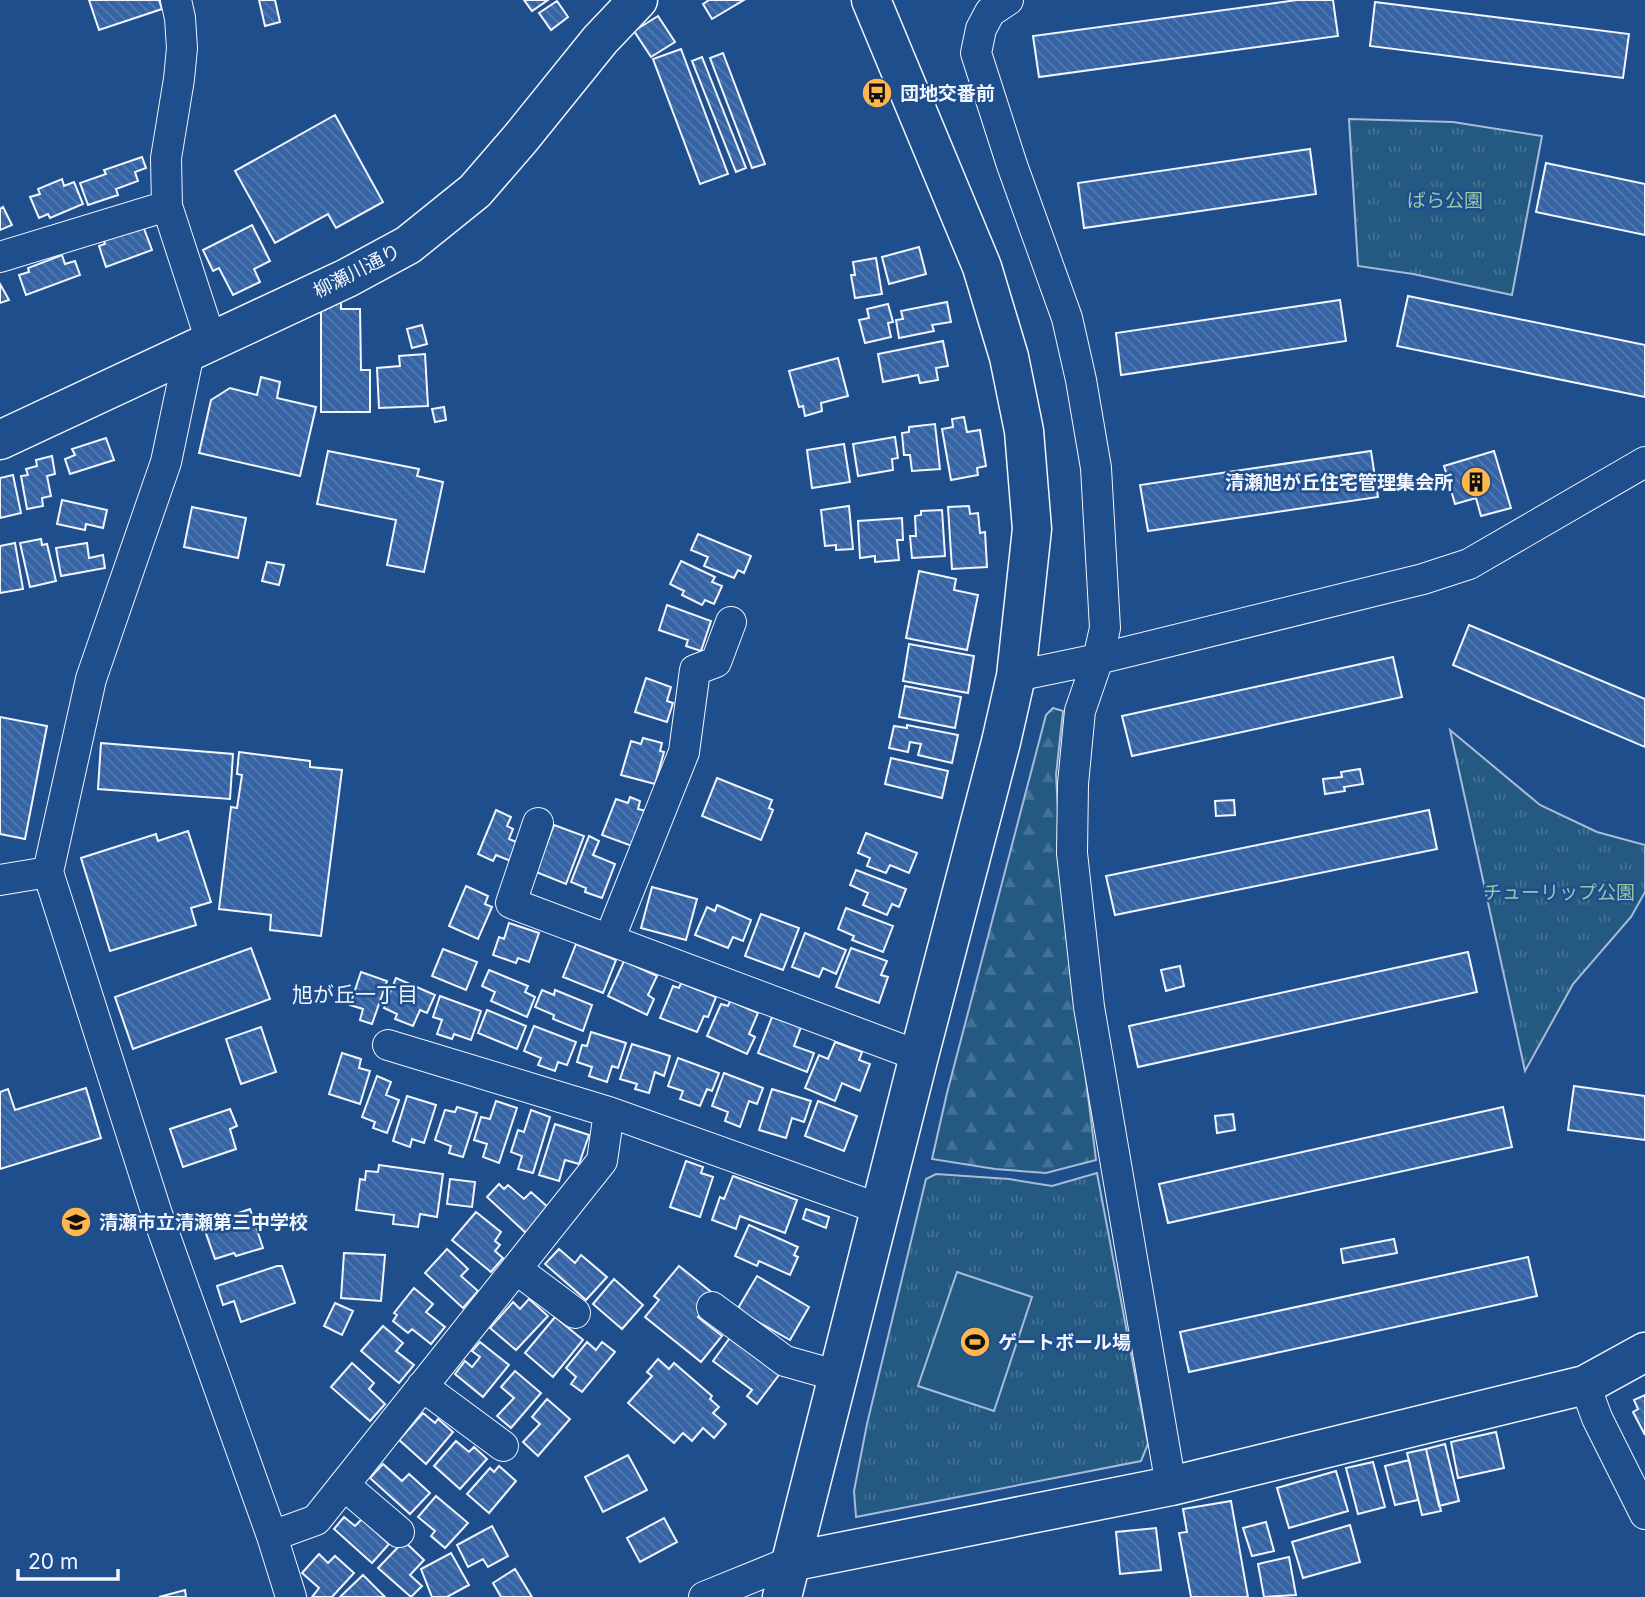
<svg xmlns="http://www.w3.org/2000/svg" width="1645" height="1597" viewBox="0 0 1645 1597" font-family="Inter,'Noto Sans JP',sans-serif">
  <defs>
    <pattern id="forest-firs" width="22" height="20" patternUnits="userSpaceOnUse" patternTransform="scale(1.75)"><rect width="22" height="20" fill="#245a82"/><path d="M5 1l3.5 6h-7zM16 11l3.5 6h-7z" fill="#447295"/></pattern>
    <pattern id="park-tufts" width="24" height="20" patternUnits="userSpaceOnUse" patternTransform="scale(1.75)"><rect width="24" height="20" fill="#245a82"/><path d="M3 7l-1-3M5 7V3M7 7l1-3M15 17l-1-3M17 17v-4M19 17l1-3" fill="none" stroke="#447295"/></pattern>
    <pattern id="building-back-hatch" width="6" height="6" patternUnits="userSpaceOnUse" patternTransform="scale(1.75)"><rect width="6" height="6" fill="#3563a3"/><path d="M-1 5l2 2M0 0l6 6M5-1l2 2" fill="none" stroke="#537ab1"/></pattern>
  </defs>
  <rect width="100%" height="100%" fill="#1f4e8c"/>
  <!-- forest -->
  <path fill="url(#forest-firs)" stroke="#a8bbd7" stroke-width="2" d="M1053,708L1063,711L1056,775L1063,895L1096,1160L1046,1173L995,1169L932,1159L947,1093L1046,715Z"/>
  <!-- park -->
  <path fill="url(#park-tufts)" stroke="#a8bbd7" stroke-width="2" d="M1349,119L1453,122L1542,136L1512,295L1413,274L1358,266Z
    M1450,730L1540,805L1597,832L1645,845V892L1631,917L1573,984L1525,1071Z
    M1097,1173L1148,1444L1141,1461L856,1517L854,1491L867,1424L926,1179L936,1174L1009,1179L1052,1186Z"/>
  <!-- garden -->
  <path fill="#245a82" stroke="#a8bbd7" stroke-width="2" d="M957,1272L1032,1297L994,1411L918,1386Z"/>
  <!-- building -->
  <path fill="url(#building-back-hatch)" stroke="#f2f6ff" stroke-width="2" d="M89,0H159L162,9L99,30Z
    M259,0H275L280,22L265,26Z
    M524,0H548L532,11Z
    M709,0H744L712,19L703,4Z
    M1297,0H1333L1338,36L1039,77L1033,36Z
    M557,1L568,17L551,30L539,13Z
    M1375,2L1629,34L1623,78L1370,46Z
    M658,16L675,42L651,57L634,31Z
    M681,49L728,174L700,184L653,59Z
    M723,53L765,164L752,168L710,58Z
    M702,57L746,168L736,172L692,61Z
    M335,115L383,202L336,228L328,214L275,243L235,171Z
    M1310,149L1316,194L1084,228L1078,183Z
    M142,157L146,168L135,172L138,181L116,189L118,195L88,205L80,183L106,174L104,170Z
    M1546,163L1645,184V235L1536,212Z
    M62,179L64,186L74,182L83,204L50,218L48,214L39,218L30,197L40,194L38,189Z
    M3,207L12,225L0,230V209Z
    M252,225L270,261L254,269L260,282L233,295L219,268L213,271L203,250Z
    M143,226L152,250L106,267L99,246L105,244L103,239Z
    M919,247L926,274L889,284L882,257Z
    M62,255L65,264L75,261L80,275L26,295L19,275L29,272L28,268Z
    M876,258L882,294L855,298L851,275H855L853,262Z
    M0,284L9,300L0,303Z
    M1408,296L1645,345V397L1397,346Z
    M1340,300L1346,341L1121,375L1116,333Z
    M947,302L951,322L932,325L934,331L899,338L896,320L903,319L901,311Z
    M326,303H341V309H360L361,370H370V412H321V309L325,310Z
    M888,304L893,322L888,323L891,337L865,343L859,320L869,318L867,309Z
    M422,325L427,344L412,348L407,329Z
    M943,341L948,366L936,368L938,380L920,383L918,375L883,382L878,354Z
    M425,354L428,406L379,408L377,368L400,366L399,356Z
    M838,358L848,396L821,403L822,411L805,416L803,406L799,407L789,371Z
    M261,377L280,382L277,398L316,407L300,476L199,453L211,400L230,388L257,395Z
    M444,407L446,420L435,422L432,409Z
    M964,417L967,432L980,430L986,466L977,468L978,475L951,480L942,429L953,427L952,419Z
    M935,424L940,469L912,471L910,455H904L902,433L909,432V427Z
    M895,437L898,458L892,459L893,470L858,476L853,444Z
    M106,438L114,460L70,474L65,459L75,455L72,449Z
    M844,444L850,482L812,488L807,450Z
    M328,451L419,469L417,476L443,482L424,572L387,565L396,520L317,504Z
    M1371,451L1378,497L1148,531L1140,485Z
    M1494,451L1511,508L1481,516L1476,498L1455,504L1444,466Z
    M52,456L55,474L47,476L51,496L42,498L43,506L27,509L21,476L28,475L26,469L37,466L36,460Z
    M13,475L21,513L0,518V478Z
    M62,500L107,510L103,528L86,524L85,530L57,524Z
    M849,506L853,549L836,550V545L825,546L821,510Z
    M969,506L970,514L978,513L980,533L985,532L987,567L952,569L948,507Z
    M192,507L246,518L238,558L184,547Z
    M942,510L945,556L912,558L910,536H916L915,516L921,515V511Z
    M902,518L903,540H897L899,560L875,562V556L860,558L858,521Z
    M698,534L751,556L744,573L738,570L734,578L704,566L708,557L691,550Z
    M41,539L42,545L47,544L56,581L30,587L20,543Z
    M15,543L23,589L0,593V546Z
    M87,543L89,558L103,555L105,568L61,576L56,548Z
    M681,561L715,577L712,582L722,586L714,604L705,600L702,605L682,595L684,591L670,584Z
    M267,562L284,565L279,585L262,581Z
    M919,571L956,579L954,590L978,595L967,650L906,638Z
    M667,605L711,621L701,651L686,646L688,640L659,630Z
    M1469,625L1645,699V747L1453,665Z
    M909,644L974,656L968,693L903,681Z
    M1393,657L1402,697L1132,756L1122,716Z
    M646,678L671,687L667,701L673,703L667,722L635,712Z
    M905,686L961,697L955,728L899,717Z
    M0,717L47,726L25,839L0,834Z
    M907,725L958,735L952,763L918,755L921,744L910,742L908,752L889,748L894,726L907,728Z
    M643,738L662,743L660,751L664,752L655,784L621,775L631,741L641,744Z
    M101,743L233,754L230,799L98,789Z
    M239,752L310,761V767L342,770L321,936L270,930L271,915L219,909L231,807L237,808L242,775L237,774Z
    M891,758L948,771L942,798L885,784Z
    M1360,769L1363,784L1344,787L1345,791L1325,794L1323,779L1342,777L1341,772Z
    M717,778L772,800L769,808L773,810L761,840L702,816Z
    M630,797L640,801L638,809L646,811L632,846L602,835L616,799L628,803Z
    M1234,800L1235,815L1216,816L1215,801Z
    M496,810L511,817L507,826L513,829L509,839L519,843L511,861L496,855L493,861L478,854Z
    M1429,810L1437,849L1115,915L1106,876Z
    M554,825L584,836L566,884L536,872Z
    M188,831L211,902L191,908L196,925L110,951L81,858L156,834L158,841Z
    M866,833L917,853L909,873L890,865L886,873L867,866L870,858L858,853Z
    M589,836L599,841L593,855L615,864L602,898L585,892L586,888L571,882Z
    M856,870L906,889L899,907L892,904L887,915L863,905L868,893L850,885Z
    M466,886L488,896L485,904L492,907L478,939L449,926Z
    M652,887L697,899L686,940L641,928Z
    M717,905L751,920L743,941L733,937L728,948L695,935L707,907L715,911Z
    M846,908L893,926L883,952L852,940L854,936L838,929Z
    M761,914L799,928L783,970L745,956Z
    M509,923L539,933L529,962L518,958L516,963L493,955L499,937L504,939Z
    M805,933L846,950L836,974L823,968L819,977L792,967Z
    M576,944L616,960L603,993L563,977Z
    M251,948L270,999L133,1049L115,997Z
    M851,948L887,961L881,975L888,977L879,1003L836,987Z
    M443,949L477,962L466,990L432,976Z
    M1468,952L1477,992L1138,1067L1129,1026Z
    M624,961L657,976L648,995L654,999L647,1015L608,996Z
    M1180,966L1184,986L1166,991L1161,970Z
    M489,970L528,986L525,992L535,997L527,1017L491,1001L495,992L482,986Z
    M361,972L387,981L372,1024L360,1020L363,1009L350,1005Z
    M396,978L435,995L427,1013L420,1010L413,1026L395,1019L397,1014L384,1008Z
    M681,983L716,997L708,1017L704,1016L697,1032L660,1018L673,986L679,988Z
    M542,990L554,995L555,990L592,1005L583,1031L553,1019L554,1015L535,1007Z
    M440,996L481,1011L471,1040L454,1034L452,1039L437,1034L442,1020L433,1017Z
    M730,1001L758,1013L749,1034L755,1037L747,1054L707,1036L721,1004L728,1006Z
    M487,1010L526,1026L517,1049L478,1033Z
    M772,1017L801,1027L794,1046L814,1053L807,1072L758,1053Z
    M534,1026L576,1042L567,1065L558,1062L555,1071L538,1065L541,1058L524,1051Z
    M261,1027L276,1072L241,1084L226,1039Z
    M591,1032L626,1043L618,1068L612,1066L607,1082L589,1076L592,1067L577,1062L582,1045L587,1046Z
    M835,1042L862,1052L859,1060L870,1064L860,1091L842,1083L835,1101L805,1088L819,1055L828,1059Z
    M632,1044L670,1056L664,1076L655,1072L649,1093L635,1089L637,1084L620,1079Z
    M342,1053L361,1059L359,1068L370,1071L360,1104L329,1094Z
    M678,1058L719,1073L712,1091L707,1089L700,1106L680,1099L683,1091L668,1086Z
    M724,1073L763,1088L757,1104L749,1101L740,1127L725,1121L728,1112L712,1106Z
    M377,1076L391,1082L386,1095L399,1100L387,1133L373,1128L375,1122L362,1117Z
    M1574,1086L1645,1096V1140L1568,1130Z
    M86,1088L101,1138L0,1169V1092L8,1089L15,1110Z
    M772,1089L811,1101L804,1122L792,1118L786,1138L759,1130Z
    M407,1096L436,1105L424,1143L412,1139L410,1147L393,1141Z
    M496,1101L517,1108L499,1163L483,1157L487,1144L474,1140L481,1117L490,1119Z
    M818,1101L857,1116L844,1151L805,1136Z
    M457,1107L477,1113L463,1157L449,1153L451,1146L435,1140L445,1110L455,1112Z
    M1503,1107L1512,1147L1168,1223L1159,1184Z
    M230,1109L237,1126L230,1129L236,1149L183,1167L170,1129Z
    M531,1110L550,1117L533,1173L518,1169L522,1156L511,1152L518,1130L524,1132Z
    M1233,1114L1235,1130L1217,1133L1215,1116Z
    M555,1124L589,1135L579,1164L565,1160L559,1181L539,1175Z
    M686,1161L703,1167L701,1173L713,1177L700,1217L670,1207Z
    M379,1165L443,1174L437,1217L420,1214L418,1227L393,1224L394,1215L356,1210L360,1179L365,1180L366,1171L378,1172Z
    M733,1176L797,1200L785,1233L740,1216L736,1229L712,1220L720,1197L724,1199Z
    M450,1179L475,1182L472,1207L447,1204Z
    M499,1184L504,1189L508,1185L524,1199L531,1192L549,1208L526,1233L487,1197Z
    M250,1209L263,1248L236,1256L234,1253L215,1259L203,1225Z
    M806,1209L829,1217L826,1228L803,1219Z
    M476,1212L501,1232L495,1241L500,1245L495,1251L503,1258L491,1272L452,1240Z
    M749,1225L798,1247L794,1255L798,1257L790,1275L759,1261L757,1266L735,1256Z
    M1394,1239L1397,1253L1343,1263L1341,1249Z
    M447,1249L468,1269L461,1276L478,1291L463,1308L425,1273Z
    M559,1249L575,1263L581,1255L607,1277L586,1300L545,1264Z
    M344,1253L385,1255L381,1301L341,1298Z
    M1528,1257L1537,1296L1189,1372L1180,1332Z
    M277,1266H282L295,1303L241,1322L234,1301L223,1305L217,1286Z
    M679,1266L715,1295L698,1317L722,1336L701,1362L645,1317L659,1300L654,1296Z
    M757,1276L809,1307L790,1340L737,1310Z
    M614,1279L643,1305L622,1329L593,1304Z
    M414,1288L433,1304L426,1312L445,1327L431,1344L412,1329L408,1333L393,1321L397,1315L394,1313Z
    M529,1299L548,1316L516,1350L490,1328L513,1302L520,1309Z
    M335,1303L353,1311L342,1335L324,1326Z
    M555,1317L583,1340L553,1377L525,1353Z
    M383,1326L403,1343L396,1351L414,1365L399,1383L361,1351Z
    M732,1335L782,1371L757,1404L747,1396L752,1390L713,1361Z
    M480,1342L509,1365L483,1397L455,1374L465,1361L472,1367L480,1357L472,1351Z
    M587,1342L596,1350L602,1342L615,1352L582,1392L571,1384L576,1377L566,1368Z
    M658,1359L669,1369L674,1363L712,1396L710,1399L719,1407L713,1413L726,1424L714,1438L703,1428L692,1441L683,1433L674,1443L628,1403L652,1376L647,1372Z
    M352,1363L374,1383L369,1389L385,1404L370,1421L331,1387Z
    M515,1371L541,1393L511,1428L497,1416L514,1398L501,1387Z
    M1645,1395V1435L1633,1412L1638,1409L1634,1400Z
    M547,1399L570,1419L538,1456L523,1442L540,1424L532,1417Z
    M423,1413L435,1423L438,1419L453,1432L426,1464L399,1440Z
    M1496,1432L1504,1468L1458,1478L1451,1442Z
    M456,1441L469,1452L474,1447L487,1459L460,1489L434,1466Z
    M1445,1444L1459,1501L1439,1506L1426,1449Z
    M1426,1449L1441,1511L1422,1515L1407,1453Z
    M628,1455L647,1490L603,1512L585,1477Z
    M1409,1460L1418,1500L1395,1505L1385,1466Z
    M1373,1462L1385,1507L1358,1514L1346,1468Z
    M383,1464L402,1481L409,1474L430,1493L410,1514L370,1478Z
    M499,1466L516,1481L489,1513L467,1494L490,1468L494,1472Z
    M1336,1471L1348,1511L1289,1528L1277,1488Z
    M436,1496L468,1523L445,1548L431,1536L435,1531L418,1517Z
    M1231,1501L1248,1597H1191L1179,1533L1187,1532L1183,1509Z
    M344,1517L355,1526L362,1519L389,1544L372,1563L334,1529Z
    M664,1518L677,1542L640,1562L627,1538Z
    M1266,1522L1274,1551L1252,1556L1243,1528Z
    M1350,1525L1360,1562L1303,1578L1292,1542Z
    M492,1526L508,1556L488,1567L483,1559L468,1567L457,1545Z
    M1156,1528L1161,1570L1120,1574L1116,1532Z
    M404,1541L424,1560L410,1575L422,1586L411,1597L378,1568Z
    M451,1553L469,1585L447,1597H432L421,1569Z
    M319,1554L328,1563L335,1556L354,1573L332,1597H312L319,1588L302,1573Z
    M1289,1557L1296,1595L1264,1597L1258,1564Z
    M515,1569L532,1597H501L493,1583Z
    M363,1575L385,1597H340Z
    M185,1590L186,1597H159Z"/>
  <g fill="none" stroke-linecap="round" stroke-linejoin="round">
    <!-- street casing -->
    <g stroke="#f2f6ff" stroke-width="32">
      <path id="street" d="M176,0L180,18L182,48L179,79L166,158L167,206L211,341
        M1008,0L990,12L981,29L976,53L1012,165L1067,318L1081,380L1096,468L1105,628L1098,659L1080,711L1073,784L1072,853L1089,1007L1171,1486
        M0,257L167,206
        M189,353L166,462L91,679L48,872L157,1214L272,1536L291,1597
        M1016,676L1098,659L1423,579L1469,564L1645,462
        M538,823L511,903L919,1056
        M0,880L48,872
        M609,940L684,752L695,670L716,662L731,622
        M388,1045L609,1112L880,1209
        M516,1269L575,1313
        M712,1307L785,1361L838,1376
        M1585,1385L1597,1418L1645,1514
        M422,1386L503,1446
        M344,1485L399,1532
        M272,1536L316,1520L602,1161L609,1112
        M704,1597L790,1562"/>
    </g>
    <!-- secondary casing -->
    <g stroke="#f2f6ff" stroke-width="41">
      <path id="secondary" d="M0,440L347,278L408,245L475,191L520,139L600,40L638,0
        M790,1562L1171,1486L1585,1385L1645,1352
        M782,1597L919,1056L1001,742L1016,676L1032,529L1024,431L1009,357L982,267L871,0"/>
    </g>
    <!-- street -->
    <use href="#street" stroke="#1f4e8c" stroke-width="30"/>
    <!-- secondary -->
    <use href="#secondary" stroke="#1f4e8c" stroke-width="38"/>
  </g>
  <!-- icons -->
  <defs>
    <g id="bus-disc" transform="scale(1.575)"><circle r="9.5" fill="#ffb74d" stroke="#1f4e8c"/><path d="M-5-6H5V4H4V6H2V4H-2V6H-4V4H-5ZM-3.5-4V0h7V-4ZM-3.5 1.2v1.5H-2V1.2ZM2 1.2v1.5H3.5V1.2Z" fill="#111"/></g>
    <g id="building-disc" transform="scale(1.575)"><circle r="9.5" fill="#ffb74d" stroke="#1f4e8c"/><path d="M-4-6H4V6H1V3H-1V6H-4ZM-2.5-4.3h1.7v1.8h-1.7ZM.8-4.3h1.7v1.8H.8ZM-2.5-1h1.7V.8h-1.7ZM.8-1h1.7V.8H.8Z" fill="#111"/></g>
    <g id="school-disc" transform="scale(1.575)"><circle r="9.5" fill="#ffb74d" stroke="#1f4e8c"/><path d="M0-5L7-2L0 1L-7-2ZM-4 1L0 2.5L4 1V4Q0 6-4 4Z" fill="#111"/></g>
    <g id="stadium-disc" transform="scale(1.575)"><circle r="9.5" fill="#ffb74d" stroke="#1f4e8c"/><path d="M0-5a6.5 5 0 1 0 0 10a6.5 5 0 1 0 0-10ZM-3.5-1.8h7v3.6h-7Z" fill="#111"/></g>
  </defs>
  <g fill-rule="evenodd">
    <use href="#bus-disc" x="877" y="93"/>
    <use href="#building-disc" x="1476" y="482"/>
    <use href="#school-disc" x="76" y="1222"/>
    <use href="#stadium-disc" x="975" y="1342"/>
  </g>
  <g text-anchor="middle" dominant-baseline="central" stroke-width="5" stroke-linejoin="round" paint-order="stroke">
    <!-- poi labels -->
    <g font-size="19" font-weight="bold" fill="#f2f6ff" stroke="#1f4e8c" text-anchor="start">
      <text x="900" y="93">団地交番前</text>
      <text x="1453" y="482" text-anchor="end">清瀬旭が丘住宅管理集会所</text>
      <text x="99" y="1222">清瀬市立清瀬第三中学校</text>
      <text x="998" y="1342">ゲートボール場</text>
    </g>
    <!-- park labels -->
    <g font-size="19" fill="#97c8a6" stroke="#1f4e8c">
      <text x="1445" y="200">ばら公園</text>
      <text x="1559" y="892">チューリップ公園</text>
    </g>
    <!-- street labels -->
    <g font-size="19" fill="#f2f6ff" stroke="#1f4e8c">
      <text transform="translate(357 271) rotate(-27)">柳瀬川通り</text>
    </g>
    <!-- neighbourhood labels -->
    <g font-size="21" fill="#f2f6ff" stroke="#1f4e8c">
      <text x="355" y="994">旭が丘一丁目</text>
    </g>
  </g>
  <!-- scale -->
  <path d="M18 1569v10h100v-10" fill="none" stroke="#f2f6ff" stroke-width="3.5"/>
  <text x="28" y="1569" font-size="21" fill="#f2f6ff" stroke="#1f4e8c" stroke-width="5" paint-order="stroke">20 m</text>
</svg>
